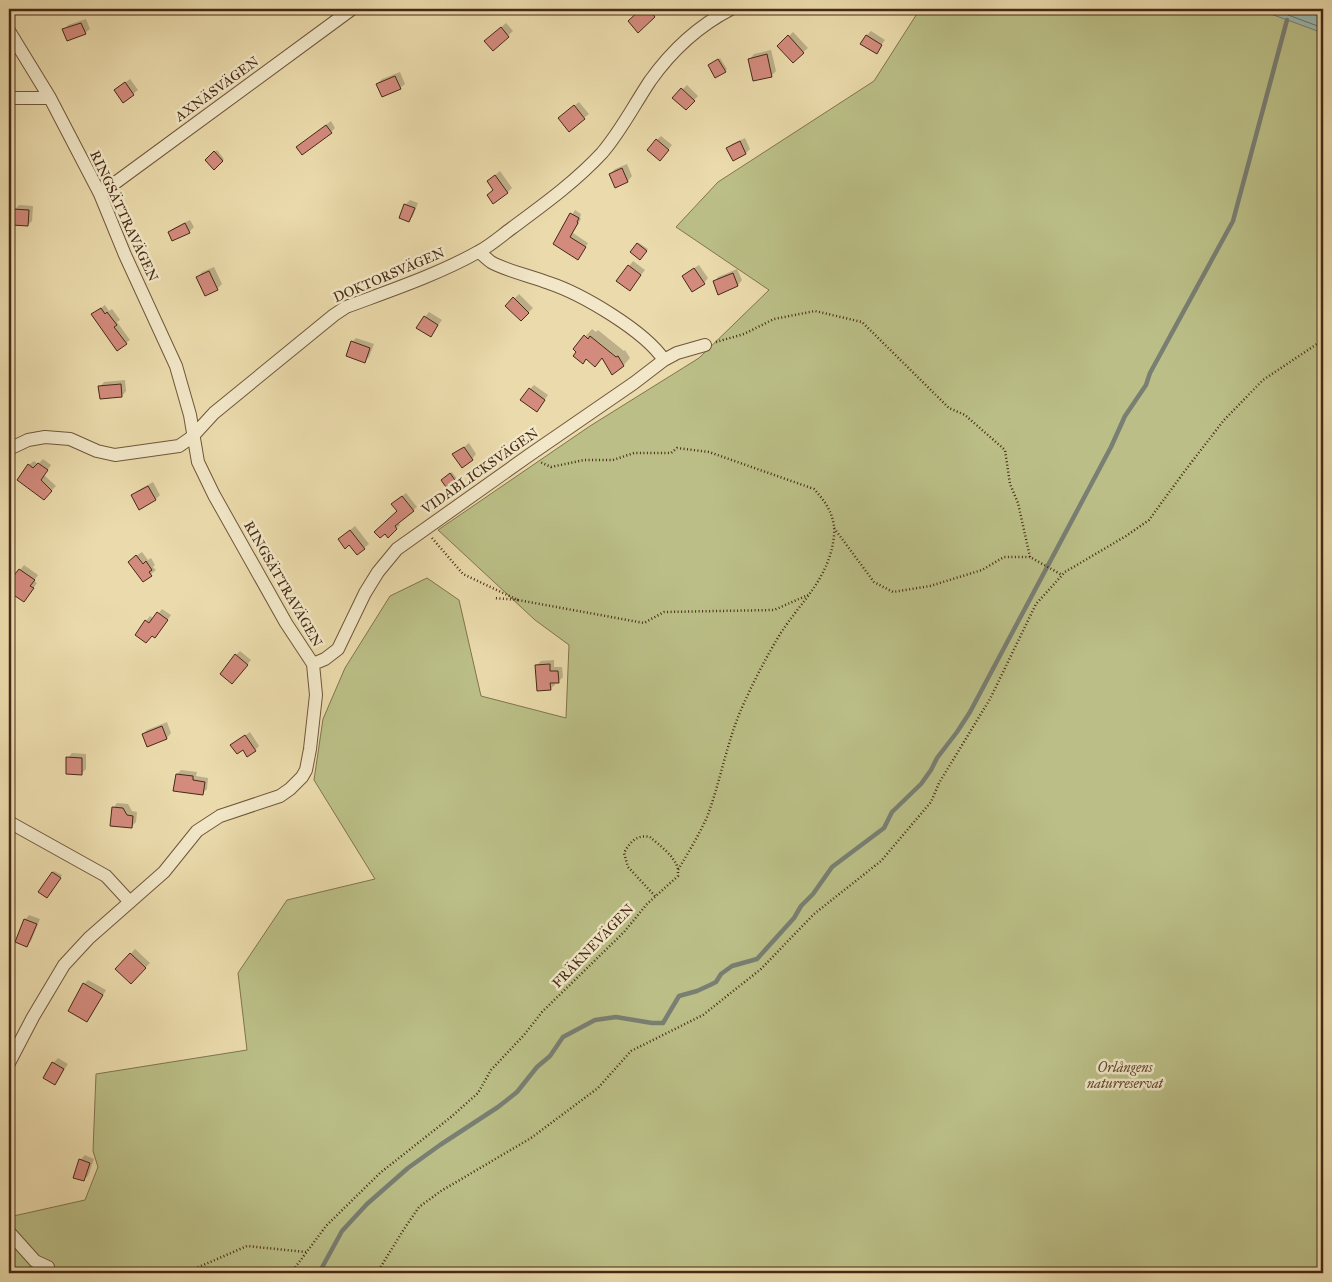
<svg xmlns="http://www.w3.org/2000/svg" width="1332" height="1282" viewBox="0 0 1332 1282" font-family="'IM FELL Great Primer',serif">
  <rect width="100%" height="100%" fill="#ebdbac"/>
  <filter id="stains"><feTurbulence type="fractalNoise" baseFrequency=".004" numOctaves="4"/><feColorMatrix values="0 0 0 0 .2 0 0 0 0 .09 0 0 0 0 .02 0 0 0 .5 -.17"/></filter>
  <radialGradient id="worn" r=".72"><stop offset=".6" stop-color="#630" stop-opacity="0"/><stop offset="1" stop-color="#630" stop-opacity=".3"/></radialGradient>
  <!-- green -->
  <path fill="#bbbf87" stroke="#81744e" d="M920,9H1323V1273H9V1217L85,1200L98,1167L93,1151L96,1074L247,1050L238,973L287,900L375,879L314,780L323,719L345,668L390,596L427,578L459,600L481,696L566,718L569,645L535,620L438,530L590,426L699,358L769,290L676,227L718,182L874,81Z"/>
  <!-- water -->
  <path fill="#9ab9b1" stroke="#797f73" d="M1257,9H1323V33Z"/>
  <!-- shadow -->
  <path fill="#0003" d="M220,9H231L223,14Z
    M642,9H656L659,12L639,31L629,21Z
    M86,19L90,29L85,33L64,30L68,25Z
    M506,23L513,31L493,50L490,37Z
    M871,31L885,40L876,52L866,36Z
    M793,32L808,48L793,61L779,46Z
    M771,50L776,71L771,76L750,59L754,54Z
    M720,58L727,69L725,71L712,64Z
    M400,72L405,84L400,88L377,84L382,79Z
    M130,79L138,90L133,94L120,86Z
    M687,85L698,96L686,109L674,98Z
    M579,102L589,114L584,118L564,114Z
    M331,121L335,128L331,132L297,147Z
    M661,136L672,145L664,155L657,140Z
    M745,138L750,149L746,153L728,148L732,144Z
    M217,150L224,159L214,168L206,160Z
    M627,164L632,176L628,181L616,186L610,174L615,169Z
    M500,171L512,188L507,193L488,181Z
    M410,200L418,203L413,216L409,221L405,205Z
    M19,205L33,206L32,221L28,225L14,210Z
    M575,210L581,214L580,218L581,219L573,233L588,243L581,254L554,243Z
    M190,220L194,227L189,232L173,240L169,232L174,228Z
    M639,243L648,249L642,256L638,244Z
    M633,261L645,270L634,284L618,281Z
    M699,265L708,278L704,283L688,272Z
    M214,267L222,284L217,289L198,277L202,272Z
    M737,269L742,280L738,285L719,293L714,282L718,277Z
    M519,294L533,308L521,320L507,306Z
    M105,305L109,311L112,309L120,320L117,322L130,340L126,343L97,311Z
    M429,312L442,320L430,336L425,317Z
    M592,329L596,332L598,330L624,351L625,350L630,358L623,366L602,357L578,351L575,348Z
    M356,338L374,344L369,357L365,361L352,342Z
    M9,348L14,361L9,366Z
    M125,380L126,391L122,396L100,387L104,382Z
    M534,385L548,395L541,405L530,389Z
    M469,443L476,454L472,459L454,455Z
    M43,459L51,465L44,475L56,486L44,498L29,465L34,461L38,464Z
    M452,472L458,480L448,488L444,478Z
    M153,482L160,495L156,499L133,496L137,491Z
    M406,493L417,507L398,522L400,525L388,536L398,511L396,501Z
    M355,526L369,544L364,548L349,544L344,535Z
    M142,552L148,560L151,558L155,565L153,567L156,570L144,580L134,557Z
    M24,565L38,575L34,581L37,583L24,601L9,590L15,581L13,579Z
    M162,609L171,615L159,632L146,621L150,616L154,619Z
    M240,651L251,660L237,678L236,655Z
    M554,660V667H562L563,677L559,681L555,682V685L550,689L537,665L541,661Z
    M167,722L171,733L167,738L148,745L143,734L147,730Z
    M250,732L259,746L255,750L243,749L232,745Z
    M72,753L86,754V769L81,774L68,758Z
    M181,770L197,772L196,776L208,778L207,789L202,794L177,774Z
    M117,803L128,804L132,811L137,812L136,822L131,827L113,808Z
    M54,871L62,875L49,895L53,872Z
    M29,915L40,919L31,941L27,946L25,920Z
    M135,949L150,963L131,982L117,969Z
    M88,980L106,990L91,1016L87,1020L84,984Z
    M58,1058L68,1064L55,1083L53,1063Z
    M85,1155L94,1159L88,1176L83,1180L80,1160Z
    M10,1269L21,1273H9Z"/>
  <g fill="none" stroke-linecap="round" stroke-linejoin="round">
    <!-- shore -->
    <path stroke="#707163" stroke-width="1" d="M1272,9L1323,28"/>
    <!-- stream -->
    <path stroke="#797f73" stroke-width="4.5" d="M319,1273L342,1231L367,1204L408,1168L440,1145L498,1107L517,1092L537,1067L550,1056L563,1037L595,1020L616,1017L652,1023H663L679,996L697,991L710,985L716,982L721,974L732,966L757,959L794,918L801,906L813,894L832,867L884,828L892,812L921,784L931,770L937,758L957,732L970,712L1111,447L1125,416L1146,385L1150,373L1233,221L1287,20"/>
  </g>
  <!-- building -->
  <path fill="#d38b7d" stroke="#472915" d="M641,9H648L655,17L638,33L628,21Z
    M81,23L86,34L67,41L62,29Z
    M501,27L509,37L493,51L484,41Z
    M788,35L804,53L793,63L777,46Z
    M866,35L882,45L877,54L860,44Z
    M767,54L772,77L753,81L748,59Z
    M718,59L726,72L715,78L708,65Z
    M395,76L401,89L382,97L376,84Z
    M125,82L134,95L123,103L114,90Z
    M681,88L695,101L686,110L672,98Z
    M574,105L585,119L569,132L558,118Z
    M326,125L332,133L302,155L296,147Z
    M656,139L669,150L660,161L647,150Z
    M740,141L746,154L733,161L726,148Z
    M214,151L223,161L214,170L205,160Z
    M622,168L628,182L615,188L609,174Z
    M495,175L508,193L493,204L487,195L493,190L487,181Z
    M404,204L415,208L409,222L399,218Z
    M13,209L29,210L28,226L12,225Z
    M570,213L579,218L577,222L578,223L570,237L586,247L578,260L553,244Z
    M185,223L190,233L172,241L168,232Z
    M637,243L647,251L640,260L630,252Z
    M628,265L641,275L630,291L616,281Z
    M694,268L705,284L692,292L682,276Z
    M209,271L218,290L205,296L196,277Z
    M733,273L738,286L718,295L713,281Z
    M513,297L529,313L521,321L505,306Z
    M101,308L105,314L107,312L117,325L114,327L127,344L117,351L91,314Z
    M424,316L438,325L431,337L416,328Z
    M584,335L588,339L590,336L616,357L618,356L624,366L612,375L602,358L595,367L586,359L583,364L573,356L576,352L573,349Z
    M351,341L370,348L365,363L346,356Z
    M121,384L122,397L100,399L98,386Z
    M529,388L545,400L537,412L520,400Z
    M464,447L473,460L462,468L452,454Z
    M38,463L48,470L41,480L52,491L44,500L17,480L28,464L33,468Z
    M450,473L457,483L448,490L441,480Z
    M148,486L156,500L139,510L131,495Z
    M402,496L414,511L395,526L397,529L388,538L385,534L380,538L374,532L397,511L391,504Z
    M350,530L365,549L357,555L349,545L345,549L338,539Z
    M136,555L143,564L146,561L152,570L149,572L152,576L143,582L128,562Z
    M19,569L35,580L30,586L34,588L24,602L9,592V588L14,581L11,579Z
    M157,612L168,620L155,638L152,636L146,643L135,635L145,620L149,623Z
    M235,654L248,665L232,684L220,674Z
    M550,664V671H558L559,683H550L551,690L537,691L535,665Z
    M162,726L167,739L147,747L142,734Z
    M245,735L256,751L247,757L243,750L237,754L230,745Z
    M66,757L82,758V775L66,774Z
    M176,774L193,776V780L205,782L203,795L173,791Z
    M112,807L123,808L127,815L133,816L132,828L110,826Z
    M52,872L61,878L47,898L38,892Z
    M24,919L37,924L27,947L15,942Z
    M130,953L146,968L131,984L115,969Z
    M83,983L103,995L87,1022L68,1011Z
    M52,1062L64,1069L55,1085L43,1078Z
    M79,1159L90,1163L84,1181L73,1178Z"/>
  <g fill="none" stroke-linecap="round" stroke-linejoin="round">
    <!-- minor casing -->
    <g stroke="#70563b" stroke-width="14">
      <path id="minor" d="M9,31L50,98L100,194L125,255L176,366L190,415L198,462L214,495L286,623L313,664L316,695L310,749L306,770L302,777L290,789L280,796L220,816L197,831L164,872L89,938L64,965L33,1017L9,1063
        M9,98H50
        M100,194L352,9
        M479,252C483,255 487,259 491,262C504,270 534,277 549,283C582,294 645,331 664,360
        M9,449L28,440L45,437L70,439L97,451L115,455L179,446L192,437L214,413L334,315L346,307C389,291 437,275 478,252C490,246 501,236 512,228C543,205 575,182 602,153C621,131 634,105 650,81C672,50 698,26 731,9
        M313,664L325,659L338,649L365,593L378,572L397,549L528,456L634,383L664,360L677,353L705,345
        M9,822L106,876L130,902
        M9,1232L35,1261L48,1267"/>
    </g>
    <!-- path -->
    <path stroke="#472915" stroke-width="2.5" stroke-dasharray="1 2.5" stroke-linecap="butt" d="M716,342L744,334L774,319L815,311L862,322L949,408L965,415L1005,450L1010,484L1018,503L1030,557
      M834,528L874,582L893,592L930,586L982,570L1004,557H1030L1062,575
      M432,538L463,574L518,600L494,598
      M518,600L644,623L664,612L774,610L808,595
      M655,896L628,867L624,853C630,842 637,834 650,837C659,845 675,856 678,869
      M59,1271L66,1273
      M185,1273L247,1246L306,1252
      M291,1273L326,1226L380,1173L451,1117L478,1093L491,1070L524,1035L542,1012L624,932L647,904L678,876V870C688,853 699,835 707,817C720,783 726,746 740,712C750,689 763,663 776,641C797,604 829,582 834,536C836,517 826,502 814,489L709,452L677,448L671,453H634L613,460H584L551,467L540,462
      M377,1273L404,1229L419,1207L441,1191L531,1138L598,1088L631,1051L703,1015L761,969L814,914L881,861L931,802L939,783L990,699L1036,604L1065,572L1126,536L1149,520L1184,472L1224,420L1263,380L1323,340"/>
    <!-- minor -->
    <use href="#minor" stroke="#f2e8c9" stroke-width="12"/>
  </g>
  <g text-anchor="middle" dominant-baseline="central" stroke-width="5" stroke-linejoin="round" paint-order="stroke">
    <!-- street labels -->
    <g font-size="14" fill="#472915" stroke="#f2e8c9">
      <text transform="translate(217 89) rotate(-36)">AXNÄSVÄGEN</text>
      <text transform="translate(124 216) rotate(65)">RINGSÄTTRAVÄGEN</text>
      <text transform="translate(389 275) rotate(-23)">DOKTORSVÄGEN</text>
      <text transform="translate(480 471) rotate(-35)">VIDABLICKSVÄGEN</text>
      <text transform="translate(283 584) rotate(60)">RINGSÄTTRAVÄGEN</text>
      <text transform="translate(593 946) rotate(-46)">FRÄKNEVÄGEN</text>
    </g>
    <!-- park labels -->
    <g font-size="14" font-style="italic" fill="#5e472c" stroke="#f2e8c9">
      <text x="1125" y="1067">Orlångens<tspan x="1125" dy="16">naturreservat</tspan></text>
    </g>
  </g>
  <!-- margin -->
  <rect width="1332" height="1282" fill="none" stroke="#ebdbac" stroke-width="30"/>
  <rect x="10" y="10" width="1312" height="1262" fill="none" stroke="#472915" stroke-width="2.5"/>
  <rect x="15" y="15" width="1302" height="1252" fill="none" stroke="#472915"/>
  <rect width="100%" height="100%" filter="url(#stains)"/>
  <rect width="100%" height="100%" fill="url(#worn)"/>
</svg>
